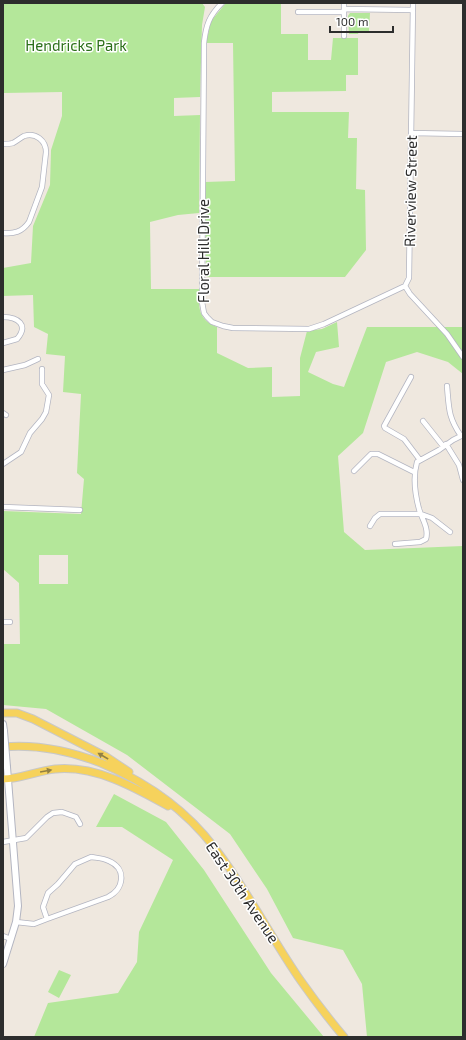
<svg xmlns="http://www.w3.org/2000/svg" width="466" height="1040" viewBox="0 0 466 1040" font-family="'Exo 2',sans-serif">
  <rect width="100%" height="100%" fill="#efe8df"/>
  <!-- green -->
  <path fill="#b4e79a" fill-rule="evenodd" d="M3,3H202L205,7L202,25L200,97L174,98V116L200,115L199,213L178,215L150,222L151,289H199C199,307 197,319 217,327V353L248,368L272,367V397L300,396V358L307,331L322,329L337,322L339,347L316,352L308,372L333,384L344,387L367,327H463V374L448,362L417,352L386,362L363,433L338,456L344,532L365,550L463,546V1037H367L362,984L343,950L293,938L267,889L230,834L127,755L46,709L3,705V644H20L19,583L3,569V511L81,514L84,479L77,473L81,394L63,392L65,356L46,354L48,334L34,327L33,295L3,296V268L31,263L33,226L50,185L51,150L62,116V92L4,93V87H3ZM39,555H68V584H39Z
    M226,3H281V34H308V60H331L333,38H358V75H346V91L272,92V112H349L348,138H357L356,189L365,190L366,250L345,277H206L205,182L235,181L233,43H206L211,21Z
    M350,13H370L369,31H359L358,34H349L348,16Z
    M114,794L166,822L204,870L271,973L324,1037H34L48,1003L118,993L137,962L139,932L173,860L122,827H96Z
    M59,970L71,975L59,998L48,992Z"/>
  <g fill="none" stroke-linecap="round" stroke-linejoin="round">
    <!-- street casing -->
    <g stroke="#b3b5c1" stroke-width="6">
      <path id="street" d="M222,3C209,16 206,25 204,43L202,302L204,313L207,317L212,322L223,326L233,328L309,329L324,324L405,286
        M413,3L409,278L405,286L410,294L447,334L463,357
        M344,9L413,10
        M298,12H344
        M344,36V3
        M411,133L463,134
        M3,144C6,144 10,144 13,143C17,141 20,138 24,136C36,132 46,141 46,152L42,187L29,222C22,232 14,234 3,233
        M3,317C18,317 29,325 17,339L3,343
        M3,370L25,365L38,359
        M411,377L384,426L385,428L404,439L420,460
        M447,386C449,408 448,417 461,436
        M3,413L6,415
        M423,421L443,446
        M446,444L459,465L463,480
        M3,464L21,452L30,433L42,419L46,412L49,395L42,384V369
        M354,471L371,454H378L414,472
        M3,507L80,510
        M370,526L375,518L380,514H421L432,518L450,532
        M395,544L420,542L426,539C429,528 422,519 419,509C415,494 413,476 417,462L439,450L453,440L463,435
        M3,622H10
        M3,842L26,838L47,817L53,813L62,812L76,817L80,824
        M91,857C97,858 103,858 109,861C127,869 124,889 108,897L47,919L43,907L48,893L58,884L75,864Z
        M16,922L34,924L47,919
        M3,936L11,939"/>
    </g>
    <!-- secondary casing -->
    <g stroke="#b3b5c1" stroke-width="8">
      <path id="secondary" d="M3,724L4,731
        M3,964L16,922L18,906L7,767"/>
    </g>
    <!-- primary casing -->
    <g stroke="#c8c8c8" stroke-width="9">
      <path id="primary" d="M3,713H17L33,719L105,756L129,772
        M3,747C37,744 70,751 101,763C144,781 185,809 214,847C247,889 271,938 301,981C315,1001 329,1019 344,1037
        M3,779C20,779 37,771 55,769C95,765 134,787 168,806"/>
    </g>
    <!-- street -->
    <use href="#street" stroke="#fff" stroke-width="4.5"/>
    <!-- secondary -->
    <use href="#secondary" stroke="#fff" stroke-width="6"/>
    <!-- primary -->
    <use href="#primary" stroke="#f6d25c" stroke-width="7"/>
    <!-- secondary-bridge casing -->
    <g stroke="#b3b5c1" stroke-width="8" stroke-linecap="butt">
      <path id="secondary-bridge" d="M4,731L7,767"/>
    </g>
    <!-- secondary-bridge -->
    <use href="#secondary-bridge" stroke="#fff" stroke-width="6"/>
  </g>
  <!-- one-way arrows -->
  <defs><path id="oneway-solid" d="M-6-.8H1V-3.2L6.5 0L1 3.2V.8H-6Z"/></defs>
  <g fill="#928044">
    <use href="#oneway-solid" transform="translate(103 756) rotate(-150)"/>
    <use href="#oneway-solid" transform="translate(46 771) rotate(-10)"/>
  </g>
  <g text-anchor="middle" dominant-baseline="central" stroke-width="3" stroke-linejoin="round" paint-order="stroke">
    <!-- park labels -->
    <g font-size="15" fill="#2a6e18" stroke="#fff">
      <text x="76" y="45">Hendricks Park</text>
    </g>
    <!-- street labels -->
    <g font-size="15" fill="#2d2d2d" stroke="#fff">
      <text transform="translate(410 191) rotate(-89)">Riverview Street</text>
      <text transform="translate(203 251) rotate(-90)">Floral Hill Drive</text>
      <text transform="translate(243 892) rotate(56)">East 30th Avenue</text>
    </g>
  </g>
  <!-- border -->
  <rect width="466" height="1040" fill="none" stroke="#2d2d2d" stroke-width="8"/>
  <!-- scale -->
  <path d="M330 26v6h63v-6" fill="none" stroke="#2d2d2d" stroke-width="2"/>
  <text x="336" y="26" font-size="12" fill="#2d2d2d" stroke="#ffffff" stroke-width="3" paint-order="stroke">100 m</text>
</svg>
